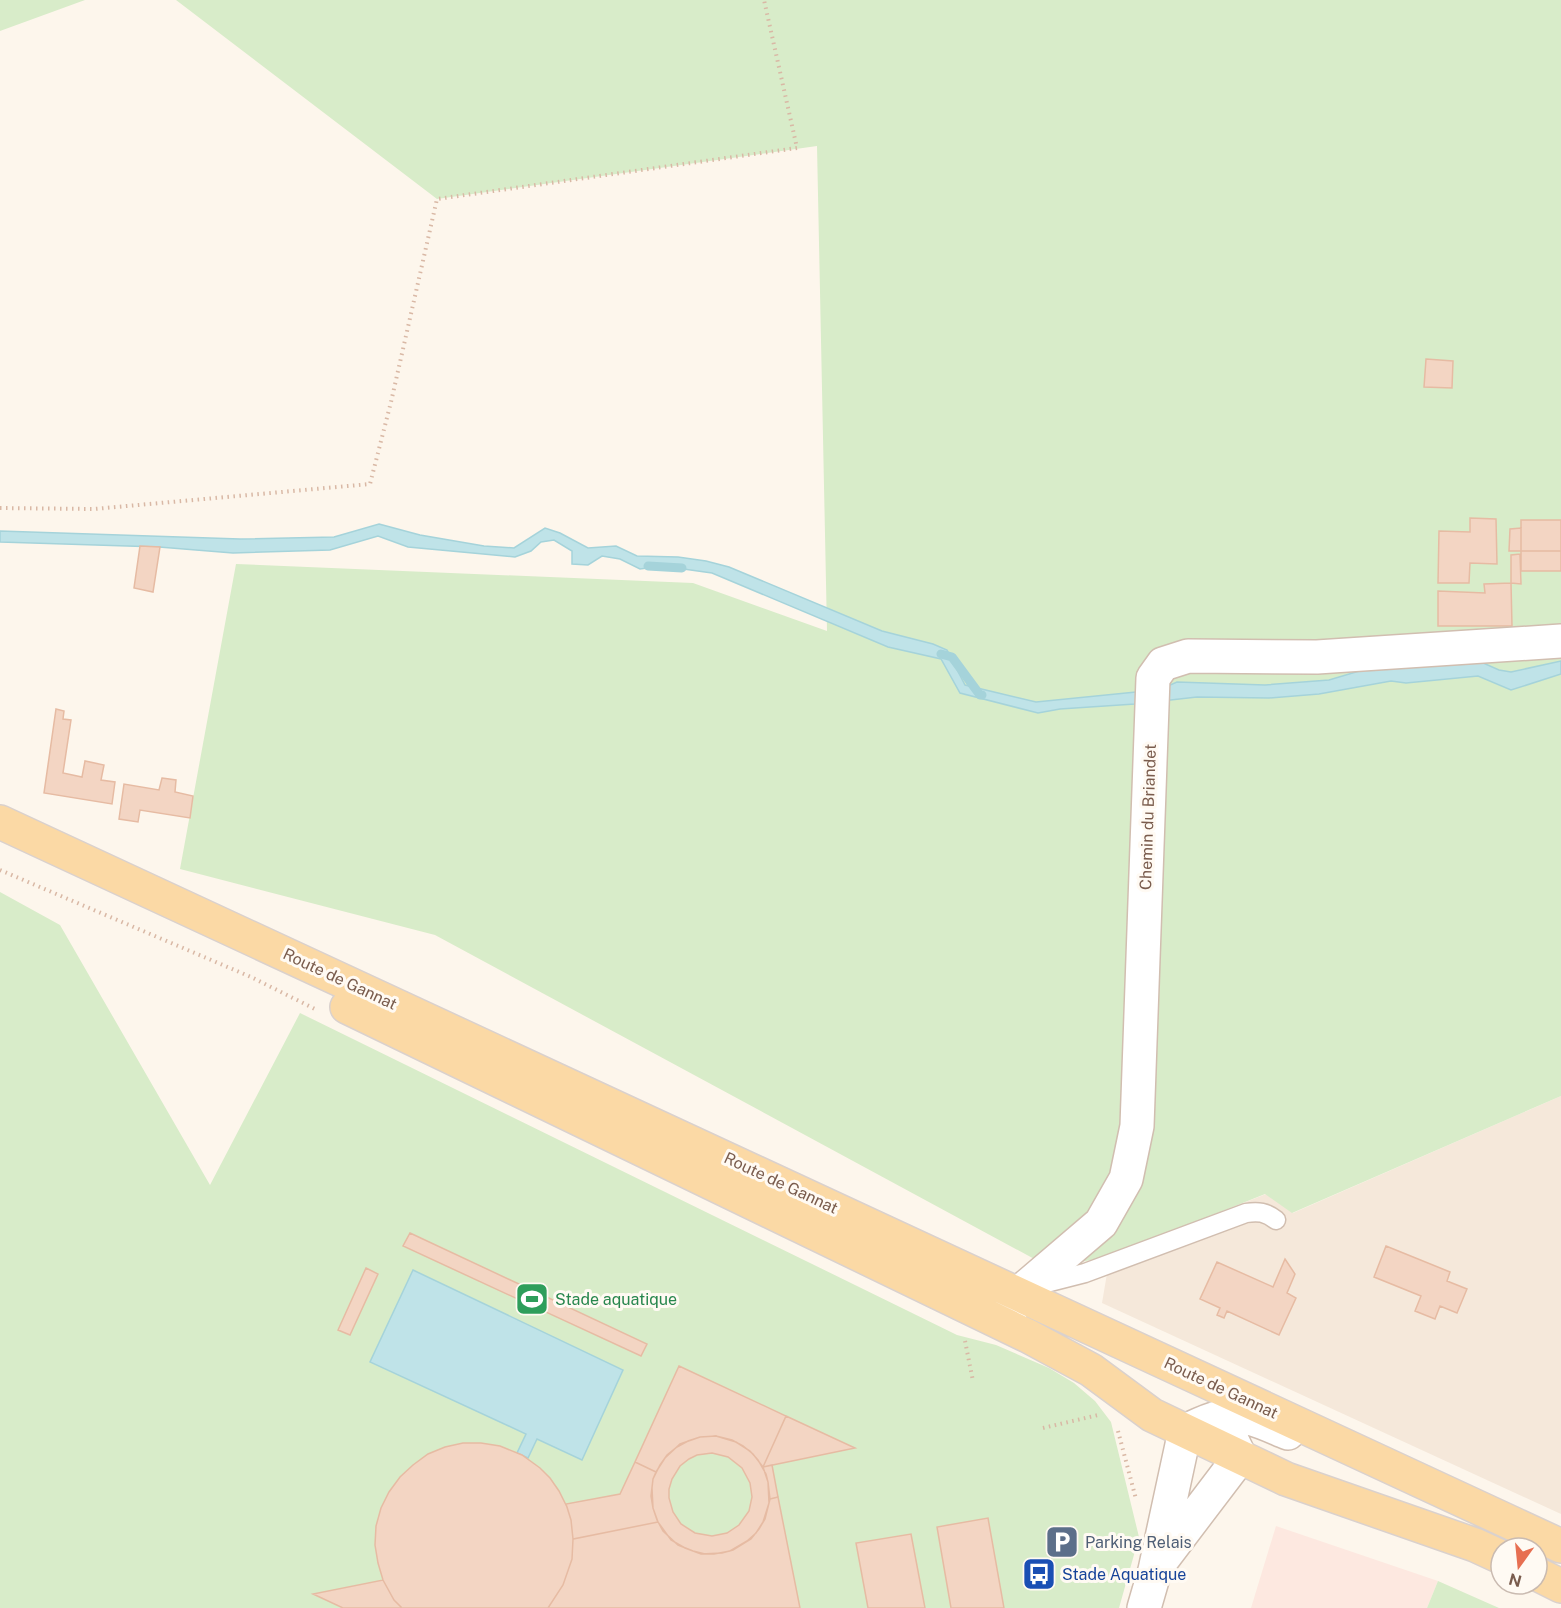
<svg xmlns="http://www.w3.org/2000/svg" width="1561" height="1608" viewBox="0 0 1561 1608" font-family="'Public Sans',sans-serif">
  <rect width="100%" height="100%" fill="#fdf6ec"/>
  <!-- residential -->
  <path fill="#f5e8da" d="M1561,1096V1514L1102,1303L1110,1256L1266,1194L1293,1213Z"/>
  <!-- commercial -->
  <path fill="#fde8e0" d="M1276,1526L1438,1581L1427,1608H1251Z"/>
  <!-- green -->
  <path fill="#d8ecc9" d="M0,0H85L0,31Z
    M176,0H1561V1096L1292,1213L1265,1194L1110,1256L1076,1263L1038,1261L435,935L180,869L236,564L693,583L827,631L817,146L437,199Z
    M0,892L60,925L210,1185L300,1013L957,1335L996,1345L1049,1368L1074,1383L1095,1401L1111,1422L1139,1537L1119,1608H0Z
    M1438,1581L1499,1608H1427Z"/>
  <!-- water -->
  <path fill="#bfe3e8" stroke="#a5d3da" stroke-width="1.5" d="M379,524L420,535L484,546L514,548L545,528L560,533L588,548L616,546L637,556L678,557L706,561L729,567L882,631L933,644L947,650L965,685L1036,702L1136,692H1154L1177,682L1265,685L1329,680L1393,661L1481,662L1499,670L1511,672L1561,661V674L1511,690L1478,676L1406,683L1391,681L1319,694L1269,698L1197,697L1135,704L1060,709L1038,713L960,693L941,659L888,647L712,573L662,566L640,569L620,559L602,556L588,565L572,564V551L554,540L541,542L531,551L515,557L408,547L378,536L330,550L233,553L159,547L0,542V531L240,539L334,537Z
    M413,1270L623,1370L582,1460L537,1439L528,1458L517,1453L526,1434L370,1362Z"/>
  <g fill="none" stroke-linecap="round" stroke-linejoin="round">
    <!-- stream -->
    <path stroke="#a5d3da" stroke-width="9" d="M648,566L682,568
      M941,654L952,657L980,695H982"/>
  </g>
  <!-- building -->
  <path fill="#f3d5c3" stroke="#e6bba3" stroke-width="1.5" fill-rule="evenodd" d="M1426,359L1453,361L1452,388L1424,387Z
    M1470,518L1496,519L1497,564L1470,563L1469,583H1438L1439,531L1470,532Z
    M1521,520H1561V551H1521Z
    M1521,528V551H1509L1510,529Z
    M140,546L160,547L153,592L134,588Z
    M1521,551H1561V571H1521Z
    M1520,554L1521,584L1511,583V555Z
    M1511,583L1512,626H1438V591L1485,593L1484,584Z
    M56,709L64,711L63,719L71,720L63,773L82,777L85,761L104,765L101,780L115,782L112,804L44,793Z
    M162,778L176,780L175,792L193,796L190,818L140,810L138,822L119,819L124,784L159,790Z
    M410,1233L647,1344L641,1356L403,1246Z
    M1386,1246L1450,1272L1447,1281L1467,1289L1457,1313L1440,1306L1435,1319L1415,1311L1421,1296L1374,1277Z
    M1285,1259L1295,1274L1287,1293L1296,1298L1279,1335L1227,1311L1224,1318L1217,1315L1220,1308L1200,1299L1217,1262L1273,1287Z
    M366,1268L378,1274L350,1335L338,1330Z
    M679,1366L786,1416L763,1467L753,1454L743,1446L732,1440L716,1436L700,1437L680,1444L665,1458L656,1472L635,1462Z
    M786,1416L855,1448L763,1467Z
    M716,1436L736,1442L750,1451L758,1460L766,1474L768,1482L769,1503L763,1522L756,1533L747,1541L730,1551L714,1554H705L693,1551L678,1545L663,1531L657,1520L653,1508L652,1488L653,1479L660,1465L667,1455L677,1447L688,1441L700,1437ZM712,1453L728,1457L742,1468L750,1483L752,1497L749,1511L739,1525L727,1533L712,1536L695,1533L681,1524L673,1512L669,1498V1489L672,1479L680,1466L689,1459L697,1455Z
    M463,1443H481L500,1446L522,1455L540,1468L550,1478L559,1491L567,1507L571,1520L573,1539L572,1559L563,1585L548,1608H402L394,1600L383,1580L378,1563L375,1545L376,1526L381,1508L389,1492L400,1477L413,1465L428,1454L445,1447Z
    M635,1462L656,1472L653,1479L651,1496L653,1508L658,1522L573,1539L571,1520L566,1504L620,1494Z
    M772,1465L778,1497L770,1499L768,1482L763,1467Z
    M778,1497L800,1608H548L563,1585L572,1559L573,1539L658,1522L671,1540L685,1548L701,1554L722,1553L733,1550L751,1539L759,1529L765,1519L770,1499Z
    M988,1518L1004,1608H951L937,1527Z
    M911,1534L925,1608H868L856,1543Z
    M383,1580L394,1600L402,1608H343L313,1594Z"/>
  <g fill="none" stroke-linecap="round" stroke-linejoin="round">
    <!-- service casing -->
    <g stroke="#d1beb0" stroke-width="21">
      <path id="service" d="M1038,1285L1085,1273L1246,1213C1258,1211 1266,1212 1276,1220"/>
    </g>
    <!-- minor casing -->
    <g stroke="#d1beb0" stroke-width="36">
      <path id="minor" d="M1007,1318L1019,1293L1101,1223L1126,1179L1137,1126L1153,678L1163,664L1188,656L1317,657L1561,641
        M1161,1561L1240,1457L1228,1432
        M1144,1608L1155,1570L1185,1431C1196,1426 1208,1420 1220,1417C1242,1411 1268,1425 1288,1433"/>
    </g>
    <!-- primary casing -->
    <g stroke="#dad1cd" stroke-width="36">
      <path id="primary" d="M0,822L1561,1546
        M347,1007L1028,1336L1091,1370L1152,1415L1261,1467L1286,1479L1475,1545L1501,1557
        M1537,1574L1561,1586"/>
    </g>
    <!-- path -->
    <path stroke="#d9b8a5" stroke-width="4" stroke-dasharray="1.5 4.5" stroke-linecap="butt" d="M0,508L94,509L370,484L391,402L437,199L797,148L764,0
      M0,870L251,977L315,1009
      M965,1341L973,1381
      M1043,1428L1098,1415
      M1118,1431L1136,1499"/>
    <!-- service -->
    <use href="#service" stroke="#fff" stroke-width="18"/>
    <!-- minor -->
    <use href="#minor" stroke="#fff" stroke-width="33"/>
    <!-- primary -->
    <use href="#primary" stroke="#fbd9a5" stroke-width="33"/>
  </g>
  <!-- icons -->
  <defs>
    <g id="stadium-square" transform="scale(1.725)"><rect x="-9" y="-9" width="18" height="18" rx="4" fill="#2e9e5b" stroke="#fffaf3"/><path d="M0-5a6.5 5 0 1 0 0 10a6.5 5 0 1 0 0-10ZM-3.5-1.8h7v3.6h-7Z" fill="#fff"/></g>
    <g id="parking-square" transform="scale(1.725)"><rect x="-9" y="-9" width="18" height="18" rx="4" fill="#5c6f8a" stroke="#fffaf3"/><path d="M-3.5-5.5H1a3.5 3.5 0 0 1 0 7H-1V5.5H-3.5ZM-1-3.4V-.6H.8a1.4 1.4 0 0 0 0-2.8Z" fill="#fff"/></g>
    <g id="bus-square" transform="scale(1.725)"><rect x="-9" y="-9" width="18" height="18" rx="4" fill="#1a4fb4" stroke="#fffaf3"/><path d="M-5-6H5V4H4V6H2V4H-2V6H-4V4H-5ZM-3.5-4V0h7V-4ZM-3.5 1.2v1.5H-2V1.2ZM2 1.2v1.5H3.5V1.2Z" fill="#fff"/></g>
  </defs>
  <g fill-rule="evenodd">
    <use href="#stadium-square" x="532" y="1299"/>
    <use href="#parking-square" x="1062" y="1542"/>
    <use href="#bus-square" x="1039" y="1574"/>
  </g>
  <g text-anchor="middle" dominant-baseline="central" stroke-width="6" stroke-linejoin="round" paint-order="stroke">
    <!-- street labels -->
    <g font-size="16" fill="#7a5c4d" stroke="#fffaf3">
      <text transform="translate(1148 817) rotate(-88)">Chemin du Briandet</text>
      <text transform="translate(340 979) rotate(25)">Route de Gannat</text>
      <text transform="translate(781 1183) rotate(25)">Route de Gannat</text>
      <text transform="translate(1221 1388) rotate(25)">Route de Gannat</text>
    </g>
    <!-- leisure labels -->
    <g font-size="16" fill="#27864d" stroke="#fffaf3" text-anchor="start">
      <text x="555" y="1299">Stade aquatique</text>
    </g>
    <!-- service labels -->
    <g font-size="16" fill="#4e5e75" stroke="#fffaf3" text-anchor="start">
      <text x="1085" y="1542">Parking Relais</text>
    </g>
    <!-- transit labels -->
    <g font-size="16" fill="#164399" stroke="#fffaf3" text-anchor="start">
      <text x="1062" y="1574">Stade Aquatique</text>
    </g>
  </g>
  <!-- north arrow -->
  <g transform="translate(1519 1566) rotate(195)"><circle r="28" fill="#fffaf3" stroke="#cabbb1" stroke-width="1.5"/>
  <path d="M0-4.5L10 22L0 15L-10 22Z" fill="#e76f51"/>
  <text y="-9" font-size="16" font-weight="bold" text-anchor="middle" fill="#7a5c4d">N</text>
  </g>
</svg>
